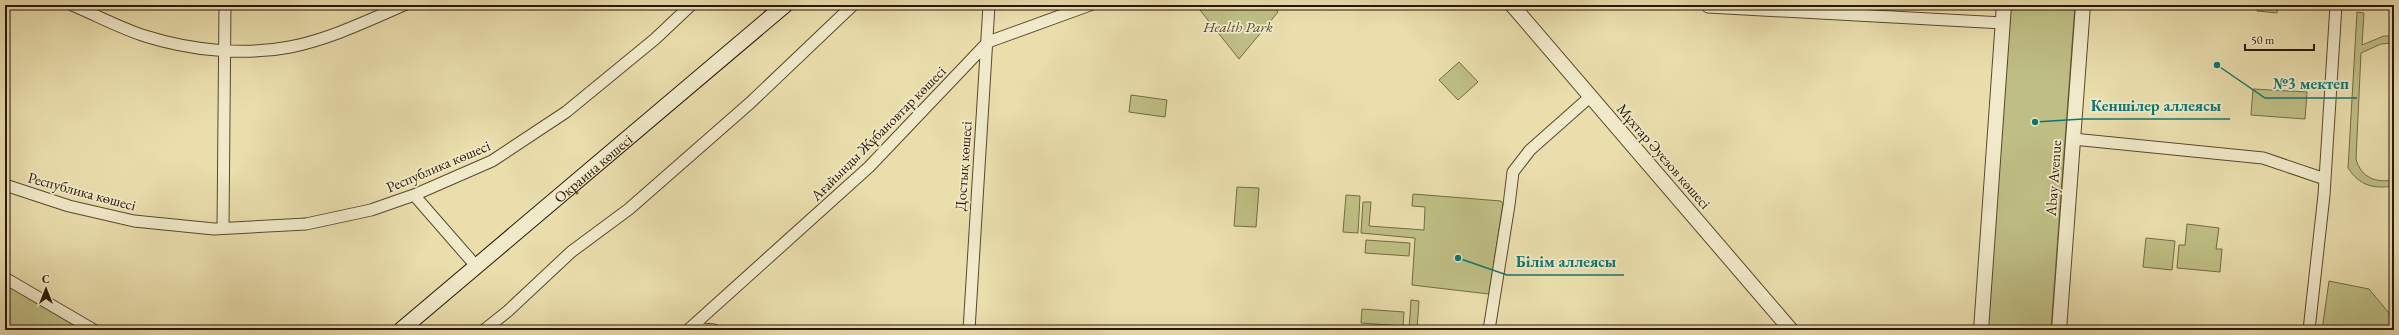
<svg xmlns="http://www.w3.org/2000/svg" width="2399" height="335" viewBox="0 0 2399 335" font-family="'EB Garamond',serif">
  <rect width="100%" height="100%" fill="#eadead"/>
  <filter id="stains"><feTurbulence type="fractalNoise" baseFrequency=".005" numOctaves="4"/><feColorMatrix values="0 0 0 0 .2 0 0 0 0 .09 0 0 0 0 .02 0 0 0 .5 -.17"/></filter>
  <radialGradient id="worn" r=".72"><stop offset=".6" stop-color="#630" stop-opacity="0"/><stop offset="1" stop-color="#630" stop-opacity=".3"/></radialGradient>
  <!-- green -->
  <path fill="#bfbf85" stroke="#746a44" d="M1196,5H1273L1278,12L1239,59Z
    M2011,5H2075L2051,330H1988Z
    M2258,5H2278L2277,13L2257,11Z
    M2357,12L2364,13L2362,45L2384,36H2394V43L2381,44L2361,53L2356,159C2361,178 2376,183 2394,180V186C2373,189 2360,186 2348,168Z
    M1459,62L1478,82L1458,100L1439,80Z
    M2253,89L2307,92L2305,119L2251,115Z
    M1131,95L1167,100L1165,117L1129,112Z
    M1237,187L1259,188L1256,227L1234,226Z
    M1413,194L1501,201L1503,204L1489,294L1412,285L1415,238L1361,233L1363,202H1371L1369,226L1424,230L1425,207L1412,206Z
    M1346,195L1360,196L1358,233L1343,232Z
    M2187,224L2219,228L2216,249H2222L2220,272L2177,268L2179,245H2185Z
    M2146,238L2175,241L2172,270L2143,267Z
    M1366,240L1410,243L1409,256L1365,253Z
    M5,281L89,330H5Z
    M2329,281L2369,289L2389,313L2392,330H2322Z
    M1411,300L1419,301L1417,330H1409Z
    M1362,309L1404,312L1403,326L1361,323Z"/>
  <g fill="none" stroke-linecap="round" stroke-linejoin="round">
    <!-- minor casing -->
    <g stroke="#59482d" stroke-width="13">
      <path id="minor" d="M72,5C96,15 120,28 145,36C189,50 244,56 290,47C330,39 367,21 404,5
        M1708,7L2003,23
        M2073,139L2263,158L2325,179
        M5,185L69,206L134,221L214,229L306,224L371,210L414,195L492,161L566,112L655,39L691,5
        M414,195L476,266
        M223,228L225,5
        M5,278L94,330
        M690,328L714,330
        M484,330L508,311L571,252L629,209L750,103L853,5
        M688,330L869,167L988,42L1090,5
        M969,330L989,5
        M1489,330L1509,205L1513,172L1530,150L1591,96
        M2309,330L2324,195L2336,5"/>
    </g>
    <!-- tertiary casing -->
    <g stroke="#59482d" stroke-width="16">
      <path id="tertiary" d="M1512,5L1791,330
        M1981,330L2004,5
        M2059,330L2083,5"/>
    </g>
    <!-- secondary casing -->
    <g stroke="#291602" stroke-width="17">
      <g id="secondary">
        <path id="s1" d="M401,330L785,5"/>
      </g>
    </g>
    <!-- minor -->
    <use href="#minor" stroke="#f1eaca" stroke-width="11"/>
    <!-- tertiary -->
    <use href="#tertiary" stroke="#f1eaca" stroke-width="14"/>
    <!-- secondary -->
    <use href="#secondary" stroke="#f1eaca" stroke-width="15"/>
  </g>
  <g text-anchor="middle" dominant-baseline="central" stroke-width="3.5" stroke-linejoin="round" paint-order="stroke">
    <!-- park labels -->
    <g font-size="15" font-style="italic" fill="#564929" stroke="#f1eaca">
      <text x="1238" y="26">Health Park</text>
    </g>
    <!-- street labels -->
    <g font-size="15" fill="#291602" stroke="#f1eaca">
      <text transform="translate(878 133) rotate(-45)">Ағайынды Жұбановтар көшесі</text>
      <text transform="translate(1664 156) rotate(49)">Мұхтар Әуезов көшесі</text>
      <text transform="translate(438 166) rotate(-23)">Республика көшесі</text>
      <text transform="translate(963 166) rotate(-86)">Достық көшесі</text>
      <text stroke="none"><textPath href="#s1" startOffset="251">Окраина көшесі</textPath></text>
      <text transform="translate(2053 178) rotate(-86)">Abay Avenue</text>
      <text transform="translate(82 191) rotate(15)">Республика көшесі</text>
    </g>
  </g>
  <!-- callouts -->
  <path fill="none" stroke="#0f766e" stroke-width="1.5" d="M2217 65L2265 98H2357M2035 122L2083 119H2230M1458 258L1507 275H1624"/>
  <g fill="#0f766e" stroke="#f1eaca" stroke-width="1.5">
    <circle cx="2217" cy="65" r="4"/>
    <circle cx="2035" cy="122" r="4"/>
    <circle cx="1458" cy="258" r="4"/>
  </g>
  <g font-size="16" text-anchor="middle" font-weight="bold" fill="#0f766e" stroke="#f1eaca" stroke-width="3.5" stroke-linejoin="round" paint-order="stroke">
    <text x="2311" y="89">№3 мектеп</text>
    <text x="2156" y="111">Кеншілер аллеясы</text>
    <text x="1566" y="267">Білім аллеясы</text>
  </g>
  <!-- margin -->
  <rect width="2399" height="335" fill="none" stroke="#eadead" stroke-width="20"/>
  <rect x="6" y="6" width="2387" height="323" fill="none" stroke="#291602" stroke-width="2"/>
  <rect x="10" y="10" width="2379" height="315" fill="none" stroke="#291602"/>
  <!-- north arrow -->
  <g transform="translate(46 289)" stroke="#f1eaca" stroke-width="3" paint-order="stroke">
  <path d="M0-3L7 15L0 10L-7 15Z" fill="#291602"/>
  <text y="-6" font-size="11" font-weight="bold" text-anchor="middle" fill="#291602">С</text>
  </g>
  <!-- scale -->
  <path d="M2245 44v6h69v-6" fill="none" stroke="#291602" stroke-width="2"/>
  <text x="2251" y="44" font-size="12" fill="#291602" stroke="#f1eaca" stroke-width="3" paint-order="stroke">50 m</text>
  <rect width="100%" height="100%" filter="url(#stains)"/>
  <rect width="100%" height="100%" fill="url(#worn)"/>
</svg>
